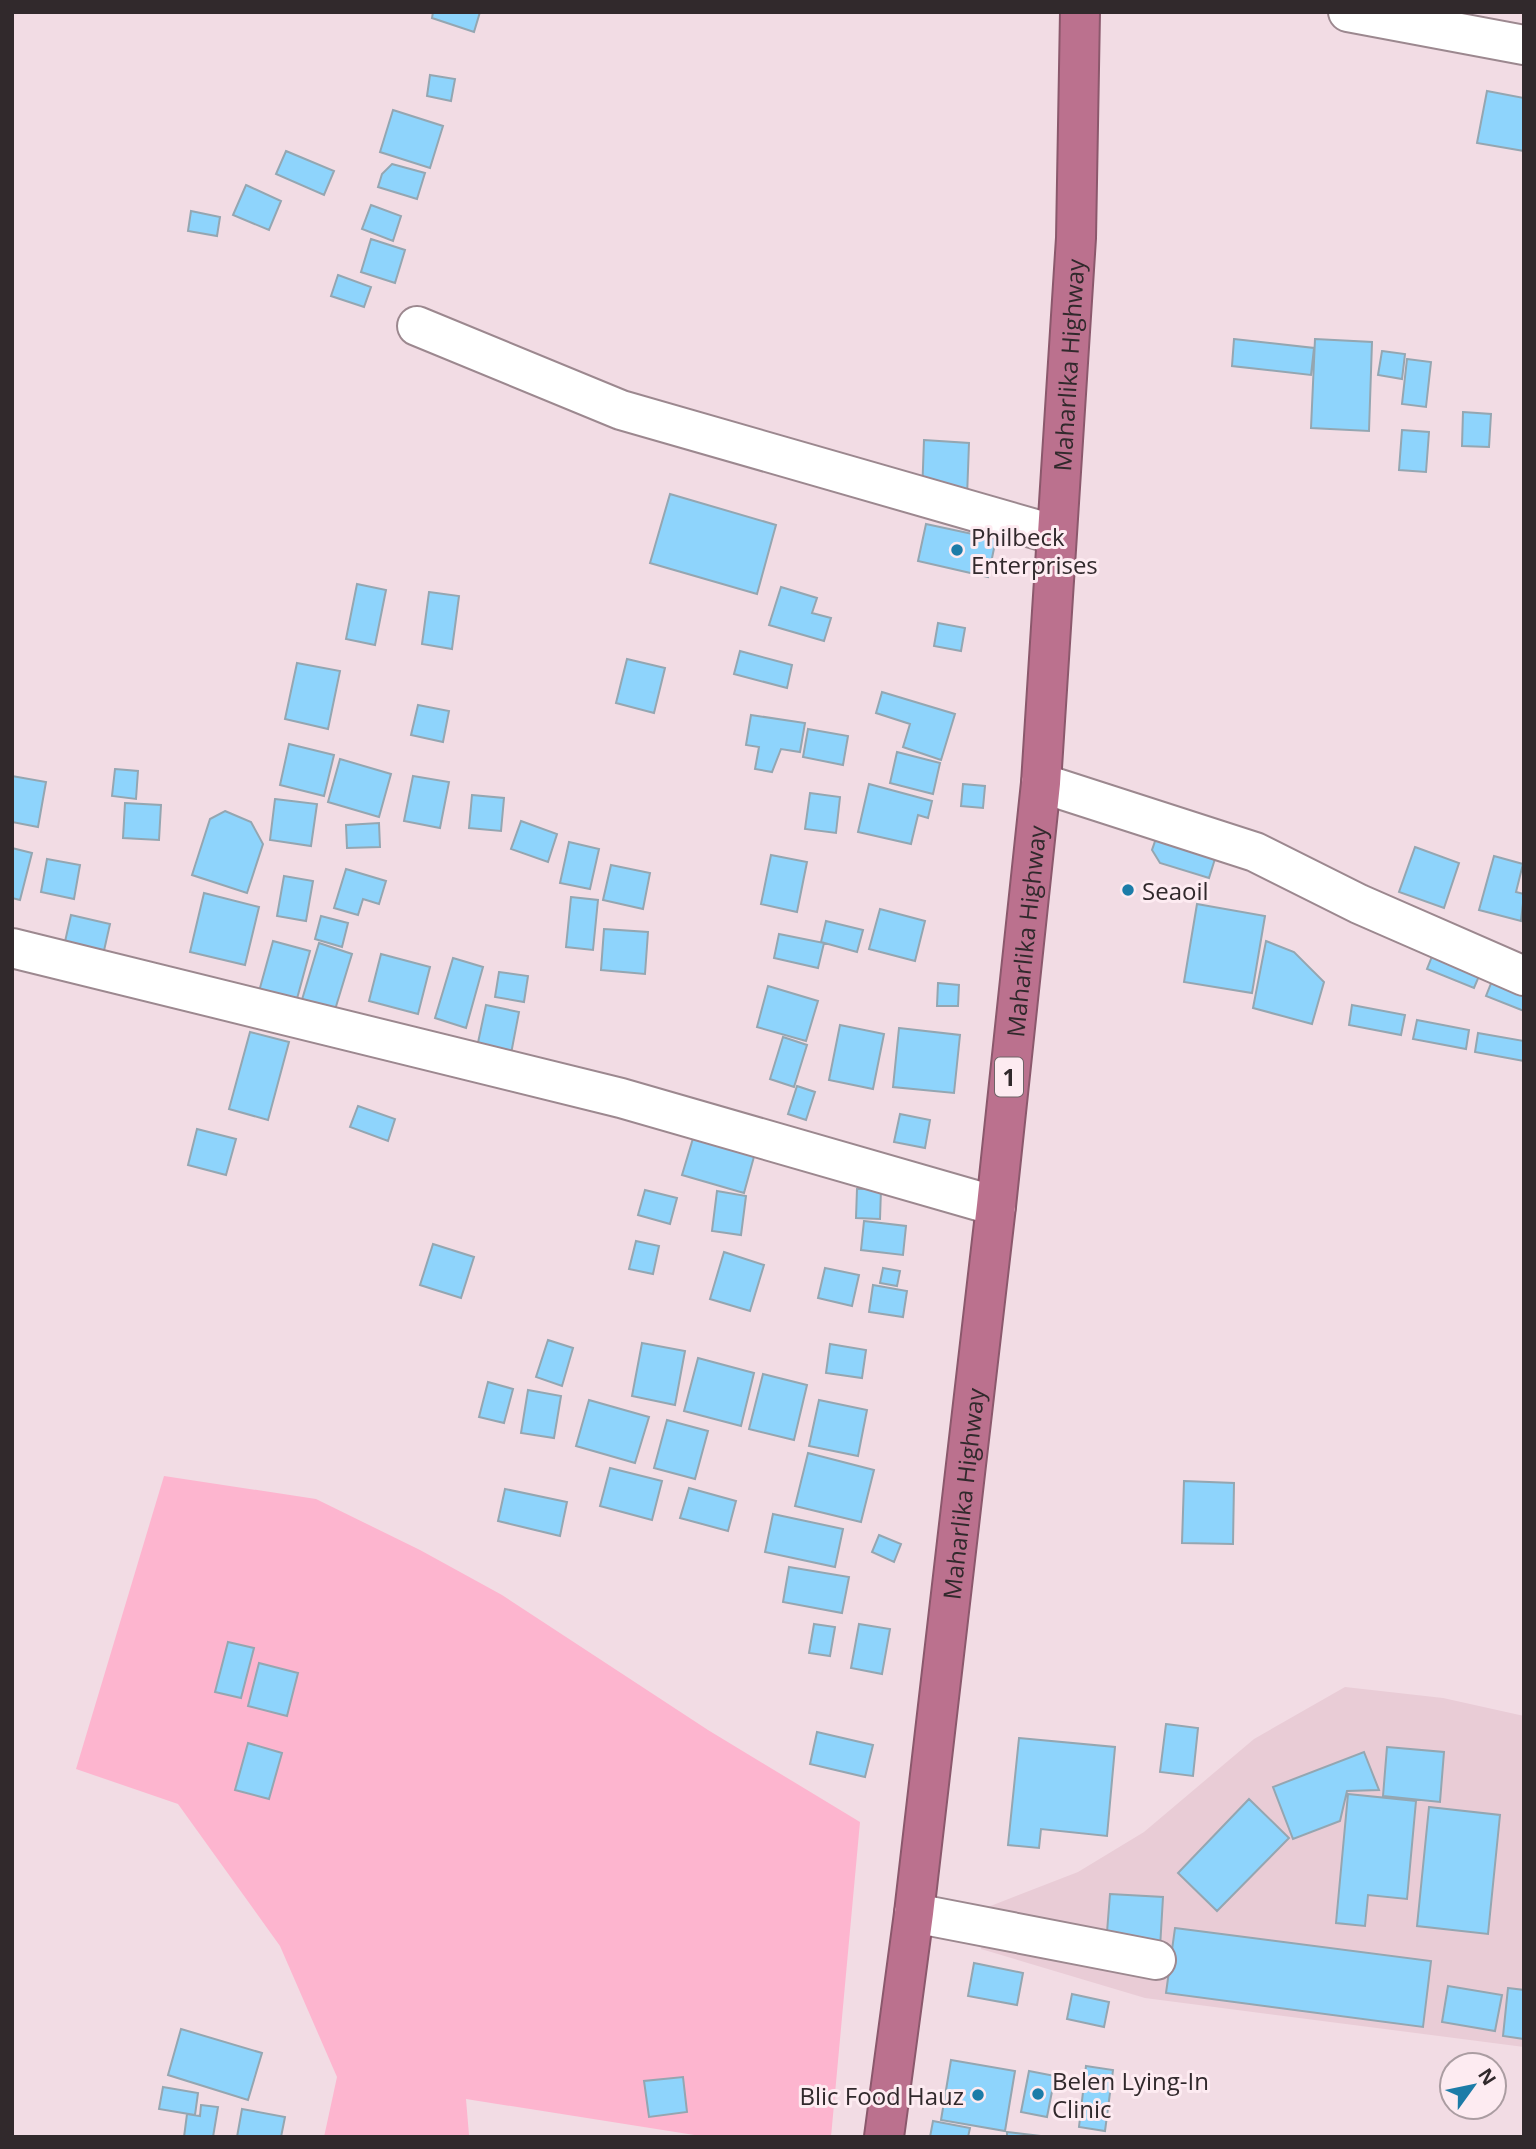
<svg xmlns="http://www.w3.org/2000/svg" width="1536" height="2149" viewBox="0 0 1536 2149" font-family="'Open Sans',sans-serif">
  <rect width="100%" height="100%" fill="#f2dce4"/>
  <!-- built -->
  <path fill="#e9ccd6" d="M1345,1687L1443,1698L1524,1716V2047L1145,1998L981,1949L988,1907L1078,1872L1144,1832L1254,1739Z"/>
  <!-- green -->
  <path fill="#fdb5cf" d="M164,1476L316,1499L420,1550L502,1595L708,1730L860,1822L831,2137H707L466,2099L469,2135L472,2137H324L337,2077L280,1946L178,1804L76,1769Z"/>
  <!-- building -->
  <path fill="#8ed4fc" stroke="#94a6b1" stroke-width="2" d="M433,12H480L474,32L432,18Z
    M430,75L455,79L451,101L427,96Z
    M1487,91L1524,98V151L1477,143Z
    M393,110L443,126L430,168L380,152Z
    M286,151L334,171L324,195L276,174Z
    M392,164L425,173L417,199L378,187L382,174Z
    M246,185L281,201L269,230L233,215Z
    M371,205L401,216L393,241L362,229Z
    M191,211L220,217L217,236L188,231Z
    M371,239L405,250L395,283L361,272Z
    M338,275L371,287L364,307L331,296Z
    M1234,339L1314,348L1311,375L1232,366Z
    M1315,339L1372,342L1369,431L1311,428Z
    M1382,351L1405,354L1402,379L1378,375Z
    M1407,359L1431,362L1426,407L1402,404Z
    M1463,412L1491,414L1489,447L1462,446Z
    M1402,430L1429,432L1426,472L1399,470Z
    M924,440L969,443L967,497L922,495Z
    M670,494L776,525L757,594L650,563Z
    M926,524L996,539L988,577L918,561Z
    M357,584L386,590L375,645L346,639Z
    M781,587L817,598L812,613L831,618L824,641L769,625Z
    M429,592L459,596L452,649L422,644Z
    M938,623L965,628L961,651L934,646Z
    M740,651L792,665L787,688L734,674Z
    M627,659L665,668L654,713L616,703Z
    M297,663L340,671L328,729L285,719Z
    M882,692L955,714L941,760L903,747L910,724L876,713Z
    M418,705L449,711L443,742L411,735Z
    M751,715L805,723L800,752L781,749L772,772L755,769L759,747L746,745Z
    M808,729L848,736L843,765L803,757Z
    M289,744L334,755L324,796L280,785Z
    M897,752L940,763L933,794L890,783Z
    M340,759L391,774L379,817L328,802Z
    M115,769L138,771L136,799L112,796Z
    M12,776L46,782L38,827L12,822Z
    M413,776L449,782L440,828L404,821Z
    M869,784L932,801L928,818L918,815L911,844L858,832Z
    M963,784L985,786L983,808L961,806Z
    M810,793L840,797L836,833L805,829Z
    M472,795L504,798L501,831L469,828Z
    M275,799L317,804L311,846L270,840Z
    M125,803L161,805L159,840L123,838Z
    M225,811L251,822L263,844L247,893L192,875L210,819Z
    M521,821L557,834L548,862L511,849Z
    M379,823L380,847L347,848L346,825Z
    M1160,827L1219,846L1209,878L1160,863L1152,850Z
    M569,842L599,849L590,889L560,883Z
    M1415,847L1459,863L1444,908L1399,892Z
    M12,848L32,853L20,900L12,898Z
    M771,855L807,862L797,912L761,904Z
    M1494,856L1523,864L1516,892L1524,894L1521,921L1479,910Z
    M47,859L80,865L74,899L41,892Z
    M611,865L650,873L643,909L603,900Z
    M346,869L386,881L379,904L363,899L358,915L334,908Z
    M284,876L313,881L306,921L277,916Z
    M204,893L259,907L245,965L190,952Z
    M571,897L598,900L593,950L566,947Z
    M1197,904L1265,916L1252,993L1184,982Z
    M880,909L925,921L915,961L869,949Z
    M71,915L110,924L103,955L64,946Z
    M321,916L348,923L342,947L315,939Z
    M826,921L863,930L857,952L821,942Z
    M604,929L648,932L645,974L601,970Z
    M779,934L824,943L818,968L774,958Z
    M273,941L310,951L295,1006L258,995Z
    M1266,941L1294,952L1324,982L1312,1024L1253,1008Z
    M319,943L352,954L334,1013L301,1003Z
    M1435,949L1482,969L1474,988L1427,969Z
    M381,954L430,967L418,1014L369,1001Z
    M453,958L483,967L466,1028L435,1018Z
    M499,972L528,976L524,1002L495,997Z
    M1494,976L1524,988V1011L1486,996Z
    M938,983L959,985L958,1006H937Z
    M768,986L818,1001L806,1041L757,1027Z
    M486,1005L519,1012L510,1059L476,1052Z
    M1352,1005L1405,1015L1401,1035L1349,1025Z
    M1417,1020L1469,1030L1466,1049L1413,1039Z
    M840,1025L884,1034L873,1089L829,1080Z
    M899,1028L960,1035L954,1093L893,1087Z
    M250,1032L289,1042L268,1120L229,1109Z
    M1478,1033L1524,1041V1061L1475,1052Z
    M783,1037L807,1045L794,1087L770,1079Z
    M797,1086L815,1092L806,1120L788,1114Z
    M358,1106L395,1119L388,1141L350,1127Z
    M900,1114L930,1120L925,1148L894,1142Z
    M197,1129L236,1139L226,1175L188,1165Z
    M694,1135L755,1153L744,1193L682,1175Z
    M857,1189H881L880,1219L856,1218Z
    M645,1190L677,1198L670,1224L638,1215Z
    M717,1191L746,1196L741,1235L712,1231Z
    M864,1221L906,1226L903,1255L861,1250Z
    M636,1241L659,1246L653,1274L629,1269Z
    M433,1244L474,1257L461,1298L420,1285Z
    M724,1252L764,1265L750,1311L710,1299Z
    M825,1268L859,1275L852,1306L818,1298Z
    M883,1268L900,1271L897,1286L880,1283Z
    M873,1285L907,1291L903,1317L869,1312Z
    M548,1340L573,1348L562,1386L536,1377Z
    M642,1343L685,1351L675,1405L632,1396Z
    M830,1344L866,1350L862,1378L826,1373Z
    M698,1358L754,1373L741,1426L684,1411Z
    M763,1374L807,1385L794,1440L749,1429Z
    M488,1382L513,1389L504,1423L479,1417Z
    M528,1390L561,1396L554,1438L521,1433Z
    M589,1400L649,1417L635,1463L576,1446Z
    M819,1400L867,1410L858,1456L809,1446Z
    M667,1420L708,1431L695,1479L654,1468Z
    M808,1453L874,1470L861,1522L795,1506Z
    M610,1468L662,1481L652,1520L600,1506Z
    M1184,1481L1234,1483L1233,1544L1182,1543Z
    M689,1488L736,1501L728,1531L680,1518Z
    M505,1489L567,1502L560,1536L498,1521Z
    M773,1514L843,1529L835,1567L765,1552Z
    M879,1535L901,1544L894,1562L872,1552Z
    M789,1567L849,1577L842,1613L783,1602Z
    M814,1624L835,1627L830,1656L809,1653Z
    M859,1624L890,1629L882,1674L851,1668Z
    M228,1642L254,1648L241,1698L215,1692Z
    M259,1663L298,1673L287,1716L248,1706Z
    M1166,1724L1198,1728L1193,1776L1160,1772Z
    M817,1732L873,1745L865,1777L810,1764Z
    M1019,1738L1115,1747L1107,1836L1041,1829L1039,1848L1008,1845Z
    M248,1743L282,1753L269,1799L235,1790Z
    M1387,1747L1444,1752L1440,1802L1383,1796Z
    M1364,1752L1379,1790L1347,1791L1340,1821L1293,1839L1273,1787Z
    M1348,1794L1416,1801L1407,1899L1368,1895L1365,1926L1336,1923Z
    M1249,1799L1289,1838L1217,1911L1178,1873Z
    M1429,1807L1500,1815L1488,1934L1417,1926Z
    M1110,1894L1163,1897L1160,1948L1106,1945Z
    M1175,1928L1431,1961L1423,2027L1166,1993Z
    M974,1963L1023,1973L1017,2005L968,1996Z
    M1448,1986L1502,1995L1495,2031L1442,2022Z
    M1508,1988L1524,1990V2039L1503,2036Z
    M1072,1994L1109,2002L1104,2027L1067,2019Z
    M181,2029L262,2053L248,2100L168,2075Z
    M951,2060L1015,2071L1005,2131L941,2120Z
    M1086,2066L1113,2070L1105,2131L1079,2127Z
    M1029,2071L1055,2076L1047,2117L1021,2112Z
    M683,2077L687,2112L649,2117L644,2081Z
    M163,2087L198,2093L195,2115L159,2109Z
    M201,2105L218,2107L213,2137H184L187,2114L200,2116Z
    M242,2109L285,2117L281,2137H237Z
    M933,2121L970,2128L968,2137H930Z
    M1007,2132L1040,2136V2137H1007Z"/>
  <g fill="none" stroke-linecap="round" stroke-linejoin="round">
    <!-- minor casing -->
    <g stroke="#9c888f" stroke-width="42">
      <path id="minor" d="M1348,12L1524,45
        M417,326L621,410L1056,535
        M1041,783L1255,852L1359,904L1524,976
        M12,948L621,1098L996,1206
        M914,1913L1156,1960"/>
    </g>
    <!-- highway casing -->
    <g stroke="#8b586c" stroke-width="42">
      <g id="highway">
        <path id="s1" d="M884,2137L914,1913L996,1206L1041,783L1076,238L1080,12"/>
      </g>
    </g>
    <!-- minor -->
    <use href="#minor" stroke="#fff" stroke-width="38"/>
    <!-- highway -->
    <use href="#highway" stroke="#bb718e" stroke-width="38"/>
  </g>
  <!-- markers -->
  <g fill="#1c7ca8" stroke="#fdebf1" stroke-width="2.5">
    <circle cx="957" cy="550" r="7"/>
    <circle cx="1128" cy="890" r="7"/>
    <circle cx="1038" cy="2094" r="7"/>
    <circle cx="978" cy="2095" r="7"/>
  </g>
  <g text-anchor="middle" dominant-baseline="central" stroke-width="6" stroke-linejoin="round" paint-order="stroke">
    <!-- shield labels -->
    <rect fill="#fdebf1" stroke="#6e6367" stroke-width="2" x="995" y="1057.5" width="28" height="39" rx="5"/>
    <g font-size="23" font-weight="bold" fill="#31292c">
      <text x="1009" y="1077">1</text>
    </g>
    <!-- street labels -->
    <g font-size="24" fill="#31292c" stroke="#fdebf1">
      <text stroke="none"><textPath href="#s1" startOffset="1782">Maharlika Highway</textPath></text>
      <text stroke="none"><textPath href="#s1" startOffset="1214">Maharlika Highway</textPath></text>
      <text stroke="none"><textPath href="#s1" startOffset="648">Maharlika Highway</textPath></text>
    </g>
    <!-- poi labels -->
    <g font-size="24" fill="#31292c" stroke="#fdebf1" text-anchor="start">
      <text x="971" y="536">Philbeck<tspan x="971" dy="28">Enterprises</tspan></text>
      <text x="1142" y="890">Seaoil</text>
      <text x="1052" y="2080">Belen Lying-In<tspan x="1052" dy="28">Clinic</tspan></text>
      <text x="964" y="2095" text-anchor="end">Blic Food Hauz</text>
    </g>
  </g>
  <!-- border -->
  <rect width="1536" height="2149" fill="none" stroke="#31292c" stroke-width="28"/>
  <!-- north arrow -->
  <g transform="translate(1473 2086) rotate(57)"><circle r="33" fill="#fdebf1" stroke="#ab9da2" stroke-width="2"/>
  <path d="M0-5L12 26L0 18L-12 26Z" fill="#1c7ca8"/>
  <text y="-10" font-size="19" font-weight="bold" text-anchor="middle" fill="#31292c">N</text>
  </g>
</svg>
